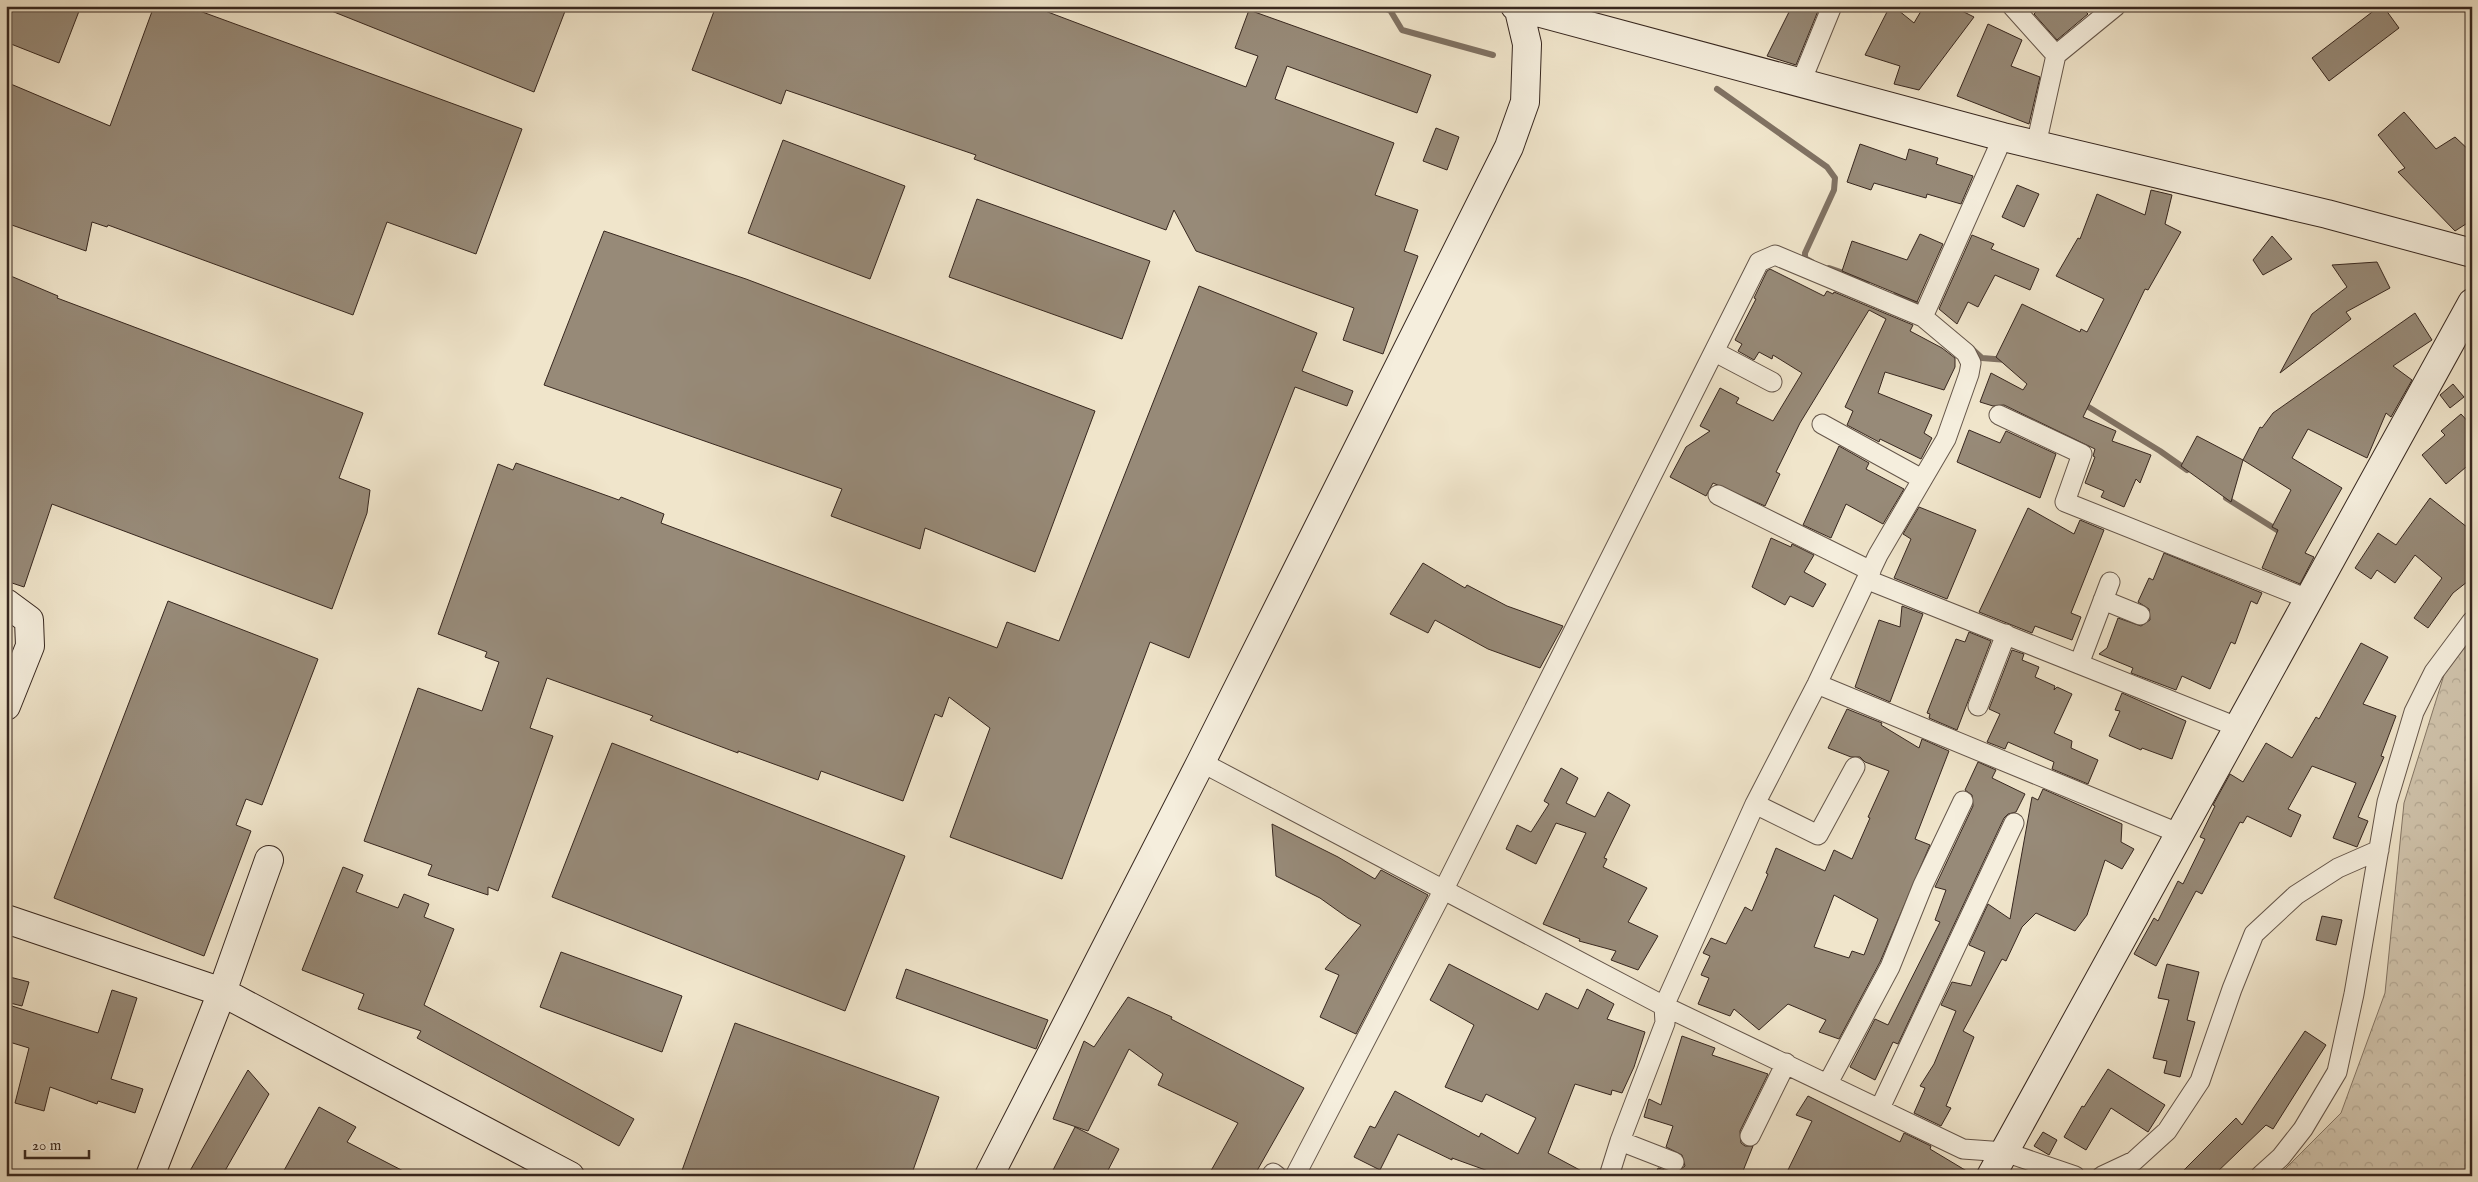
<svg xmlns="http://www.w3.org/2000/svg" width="2478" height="1182" viewBox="0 0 2478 1182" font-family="'IM FELL English',serif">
  <defs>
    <pattern id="forest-crowns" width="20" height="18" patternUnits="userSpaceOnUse" patternTransform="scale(1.25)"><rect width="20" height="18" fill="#d1c5ae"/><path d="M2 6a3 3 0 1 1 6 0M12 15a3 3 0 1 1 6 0" fill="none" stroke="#b4a995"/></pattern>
  </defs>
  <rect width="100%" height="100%" fill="#f0e5cb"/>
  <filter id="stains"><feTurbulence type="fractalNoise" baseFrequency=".004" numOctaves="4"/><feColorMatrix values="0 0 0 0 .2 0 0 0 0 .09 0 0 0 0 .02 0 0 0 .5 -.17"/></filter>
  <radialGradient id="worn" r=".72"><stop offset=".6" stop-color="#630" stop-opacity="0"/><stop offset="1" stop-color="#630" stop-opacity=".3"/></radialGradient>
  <!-- forest -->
  <path fill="url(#forest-crowns)" stroke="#847666" d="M2472,631V1176H2278L2341,1113L2385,993L2404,803L2454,643Z"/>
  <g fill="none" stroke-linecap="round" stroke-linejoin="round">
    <!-- stream -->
    <path stroke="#807263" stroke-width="6" d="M1376,6L1390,10L1402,30L1493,55
      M1717,89L1827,167L1835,178L1834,190L1805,253V258L1812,262
      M1829,268L1867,281
      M1897,293L1925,309
      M1971,348L1982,358L2007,360
      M2082,403L2160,451L2187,470
      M2226,498L2285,535"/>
  </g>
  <!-- building -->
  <path fill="#978a78" stroke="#37271f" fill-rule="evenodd" d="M6,6H81L59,63L6,42Z
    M154,6H186L522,129L476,254L387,222L353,315L108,225L107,227L92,222L86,251L6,223V82L110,126Z
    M319,6H567L534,92Z
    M716,6H1032L1246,87L1258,56L1235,48L1249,10L1431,75L1417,113L1287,66L1275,99L1394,143L1375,195L1418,210L1404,251L1418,256L1383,354L1343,340L1354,308L1196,251L1174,210L1166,230L974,159L976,155L786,90L781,104L692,70Z
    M1792,6H1820L1796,65L1767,56Z
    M1890,6H1893L1914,23L1924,6H1964L1962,11L1974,17L1919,90L1894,84L1900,66L1865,55Z
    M2042,6H2080L2088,14L2057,40L2034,14Z
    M2380,6H2383L2399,28L2329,81L2312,58Z
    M1988,24L2022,40L2011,66L2040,77L2029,124L1957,96Z
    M2404,112L2436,149L2455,137L2472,153V220L2455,231L2398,172L2405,168L2378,135Z
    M1436,128L1459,137L1447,170L1423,161Z
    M783,140L905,186L870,279L748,233Z
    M1860,144L1906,160L1909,149L1938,158L1936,164L1973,176L1961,204L1927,194L1926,198L1874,183L1871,190L1847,182Z
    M2017,185L2039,194L2024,227L2002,217Z
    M2151,190L2172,195L2165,224L2181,232L2148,290L2145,289L2083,417L2116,431L2112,441L2151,455L2140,483L2136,479L2124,507L2101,497L2104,491L2085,483L2095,457L2093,456L2095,449L2004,405L1993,406L1980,402L1991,373L2023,390L2027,384L1996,357L2022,304L2080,332L2081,329L2087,332L2104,299L2056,276L2078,238L2080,239L2097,194L2145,215Z
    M977,199L1150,261L1122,339L949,277Z
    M604,231L746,279L1095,411L1035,572L925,528L920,549L831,516L842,489L544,385Z
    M1920,234L1943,244L1917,302L1842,271L1852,241L1907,260Z
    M1972,235L1994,244L1991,249L2039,269L2030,290L1995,275L1978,307L1968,302L1957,324L1939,309Z
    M2272,236L2292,259L2263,275L2253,260Z
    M2377,262L2390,288L2346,312L2351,319L2280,373L2312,314L2347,287L2332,265Z
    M1770,269L1824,296L1827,291L1833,294L1834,292L1913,325L1910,331L1942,348L1955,358V367L1944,390L1885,372L1878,393L1932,415L1924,433L1932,438L1921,459L1880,439L1879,442L1847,425L1853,411L1845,407L1886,319L1869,310L1800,423L1776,472L1780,474L1765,506L1713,483L1706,496L1670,477L1686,447L1710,431L1700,426L1720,388L1739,398L1736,403L1773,421L1802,373L1773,355L1772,359L1759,352L1754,360L1738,351L1742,344L1735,340L1756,299L1754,298L1767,271Z
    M6,274L58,296L57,298L363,413L339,478L370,490L367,513L332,609L52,504L24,587L6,581Z
    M1199,286L1317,333L1302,371L1353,391L1347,406L1295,387L1189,658L1150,642L1062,879L950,837L990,728L949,697L942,717L935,714L903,801L821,771L818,780L738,751V753L650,720L653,716L547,678L530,728L553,736L498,891L488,887V895L428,875L432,865L364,841L418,688L482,711L499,662L485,657L487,652L438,634L498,464L513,470L516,463L619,500L621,497L664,514L661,523L997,648L1007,622L1059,641Z
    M2415,313L2432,340L2393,366L2412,380L2391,417L2386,413L2367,458L2308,429L2292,458L2342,488L2305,553L2314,557L2300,584L2262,568L2278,530L2272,527L2291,490L2243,460L2260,427L2262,428L2273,413Z
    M2453,384L2464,397L2450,408L2440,395Z
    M2461,414L2472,426V462L2446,484L2422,455L2445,435L2441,431Z
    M1969,430L2000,443L2006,431L2056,454L2040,498L1957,462Z
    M2197,436L2243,460L2231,502L2181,466Z
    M1839,446L1869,463L1866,469L1904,489L1883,524L1846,504L1831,538L1803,525Z
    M2430,498L2472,531V578L2453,593L2428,628L2414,618L2442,578L2415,555L2395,583L2377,570L2371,579L2355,568L2378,533L2396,545Z
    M1919,507L1976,530L1947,599L1894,578L1911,539L1903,534Z
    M2028,508L2074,534L2080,520L2104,530L2071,613L2081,617L2072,640L2035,626L2032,633L1979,612Z
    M1771,538L1791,547L1792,544L1814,555L1804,572L1826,584L1813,607L1790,596L1785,605L1752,587Z
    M2164,553L2262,593L2257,604L2251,601L2235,644L2231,642L2210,689L2182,676L2176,690L2131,673L2133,668L2099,654L2107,648L2118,618L2141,626L2150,620L2149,609L2138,602L2149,578L2153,580Z
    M1423,563L1465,588L1467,585L1507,606L1563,626L1540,668L1488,649L1435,620L1428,633L1390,614Z
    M168,601L318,659L262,805L246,799L236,825L251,831L204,956L54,898Z
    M1902,606L1923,614L1890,702L1855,687L1879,620L1900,627Z
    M1969,632L1991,641L1957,730L1929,718L1930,714L1927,713L1956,639L1965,642Z
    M2361,643L2388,657L2363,704L2396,716L2381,756L2384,757L2358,817L2368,821L2357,847L2333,838L2356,783L2312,766L2288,809L2301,815L2291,837L2247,816L2243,823L2240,822L2202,894L2196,891L2156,966L2134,954L2154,918L2158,921L2178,881L2183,884L2205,839L2200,837L2215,806L2213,805L2230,774L2243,782L2266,743L2292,758L2316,717L2319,719Z
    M2012,650L2024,654L2022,660L2039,667L2035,677L2055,686L2054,690L2057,687L2072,694L2054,733L2072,741L2071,748L2098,760L2088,784L2052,769L2054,762L2008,742L2005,749L1987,742L2000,714L1989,709Z
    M2122,693L2186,721L2172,759L2142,748L2141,750L2109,736L2120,711L2115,710Z
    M1847,709L1882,723L1881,725L1919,748L1922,739L1949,751L1915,839L1930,845L1880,962L1839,1039L1819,1032L1826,1020L1788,1004L1759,1030L1734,1009L1730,1016L1698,1004L1709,978L1701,975L1710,956L1703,953L1711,938L1726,944L1745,907L1752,911L1768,874L1766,873L1776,848L1825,871L1834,850L1852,859L1870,818L1868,817L1889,771L1865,762L1860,757H1851L1828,748ZM1834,895L1878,919L1864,955L1852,951L1849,958L1814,947Z
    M612,743L905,856L845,1011L552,897Z
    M1978,762L1996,770L1992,778L2025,794L2016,812L2008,814L2004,818L1898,1044L1893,1042L1875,1080L1850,1067L1875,1019L1888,1025L1940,922L1935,920L1946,890L1935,887L1973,806L1972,795L1965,790Z
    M1561,768L1578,778L1566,803L1595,817L1608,792L1630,805L1604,858L1607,859L1603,867L1647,888L1628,922L1658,936L1638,970L1611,960L1616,951L1579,941L1580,939L1543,924L1586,833L1556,823L1536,864L1506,849L1517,825L1531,832L1549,804L1544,801Z
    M2043,789L2122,824L2121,842L2134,849L2122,869L2105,860L2087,915L2075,931L2036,913L2022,927L2006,961L2002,959L1963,1031L1974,1037L1946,1106L1951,1108L1941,1126L1914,1113L1925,1088L1920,1086L1934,1064L1956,1011L1941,1005L1952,982L1971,986L1985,952L1969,945L1988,904L2010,919L2032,797L2038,800Z
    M1272,824L1338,857L1375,879L1381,870L1428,895L1356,1034L1320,1017L1339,975L1325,969L1361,925L1348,918L1320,898L1276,876Z
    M343,867L363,875L356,892L398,908L404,894L429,904L424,917L454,929L424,1005L634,1119L619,1146L417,1038L421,1031L358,1009L364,994L302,970Z
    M2322,916L2342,920L2336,945L2316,940Z
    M561,952L682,996L662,1052L540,1007Z
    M1449,964L1538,1010L1546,993L1578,1009L1587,989L1614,1004L1607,1019L1645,1032L1634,1067L1622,1093L1612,1090L1611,1095L1575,1084L1548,1153L1591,1176H1502L1452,1158V1160L1398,1134L1380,1170L1354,1157L1370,1126L1375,1128L1395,1091L1479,1137L1481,1133L1518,1154L1536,1118L1486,1094L1482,1102L1445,1087L1474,1025L1430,1000Z
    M2167,964L2199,972L2187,1020L2195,1022L2180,1077L2164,1073L2167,1061L2153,1058L2169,1000L2158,998Z
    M906,969L1048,1020L1036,1049L896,998Z
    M6,976L29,982L22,1006L6,1002Z
    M112,990L137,998L111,1079L143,1089L135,1113L98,1101L97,1104L50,1087L44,1111L15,1103L29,1048L6,1041V1024L12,1006L98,1033Z
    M1128,997L1172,1017L1171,1019L1304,1088L1254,1176H1208L1238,1123L1158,1085L1163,1074L1129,1049L1088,1131L1053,1119L1084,1041L1094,1047Z
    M735,1023L939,1097L911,1176H680Z
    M2305,1031L2326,1045L2273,1129L2266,1125L2213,1176H2178L2236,1118L2242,1125Z
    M1682,1036L1715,1048L1712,1055L1768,1074L1740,1131L1741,1143L1745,1146H1753L1741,1176H1655L1658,1168L1675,1173L1685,1166L1682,1155L1666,1147L1673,1126L1644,1117L1649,1099L1661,1105Z
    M2108,1069L2165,1105L2148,1132L2111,1108L2086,1150L2064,1137L2082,1106L2084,1107Z
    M248,1070L269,1094L222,1176H187Z
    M1808,1096L1900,1142L1904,1133L1931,1146L1930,1149L1975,1176H1785L1812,1121L1796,1115Z
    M319,1107L356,1127L347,1142L413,1176H281Z
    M1075,1127L1119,1149L1105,1176H1050Z
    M2043,1132L2057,1140L2049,1155L2034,1146Z"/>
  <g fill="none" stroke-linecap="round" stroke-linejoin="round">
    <!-- street casing -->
    <g stroke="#65564a" stroke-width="21">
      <path id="street" d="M2012,6L2056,55
        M1801,82L1832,6
        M2036,145L2056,55L2116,6
        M1715,352L1772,382
        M1999,415L2082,454L2065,502L2308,599
        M1822,424L1922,479
        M1718,495L1871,571
        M1868,580L2237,727
        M2103,600L2140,615
        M2079,664L2110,582
        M1817,684L2178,833
        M1978,706L2006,634
        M1201,762L1664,1006L1963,1149L2005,1152L2075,1176
        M1755,804L1818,835L1855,767
        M1828,1083L1890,967L1923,885L1963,801
        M1880,1108L2014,823
        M1750,1136L1786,1063
        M1620,1141L1674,1162
        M1271,1176L1273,1173L1277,1176
        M1295,1176L1444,889L1759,262L1775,255L1923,317L2003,137
        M1609,1176L1620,1141L1665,1023L1664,1006L1755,804L1817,684L1878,555L1946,439L1969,374L1971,363L1966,353L1923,317
        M2102,1176L2134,1161L2167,1131L2200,1081L2232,989L2254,934L2296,895L2338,868L2379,850
        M2260,1176L2281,1157L2303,1129L2337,1072L2354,994L2387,802L2414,712L2434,672L2472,621"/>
    </g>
    <!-- secondary casing -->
    <g stroke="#37271f" stroke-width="30">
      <path id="secondary" d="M1515,6L2003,137L2327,214L2472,253
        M6,603L29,620L30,646L6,706
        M6,919L222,992L570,1176
        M150,1176L222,992L269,860
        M989,1176L1201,762L1509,147L1525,102L1527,44L1518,6
        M1991,1176L2472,303"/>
    </g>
    <!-- street -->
    <use href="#street" stroke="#f5eedd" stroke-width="19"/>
    <!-- secondary -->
    <use href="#secondary" stroke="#f5eedd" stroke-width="28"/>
  </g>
  <!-- margin -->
  <rect width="2478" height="1182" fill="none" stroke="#f0e5cb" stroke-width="25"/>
  <rect x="8" y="8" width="2463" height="1167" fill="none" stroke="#37271f" stroke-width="2.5"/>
  <rect x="12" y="12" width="2453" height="1157" fill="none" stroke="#37271f"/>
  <!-- scale -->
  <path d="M25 1150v8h64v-8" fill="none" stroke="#37271f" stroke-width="2.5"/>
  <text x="32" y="1150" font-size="15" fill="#37271f" stroke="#f5eedd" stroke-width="4" paint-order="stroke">20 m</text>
  <rect width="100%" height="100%" filter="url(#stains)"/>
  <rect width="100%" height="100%" fill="url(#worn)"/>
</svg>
